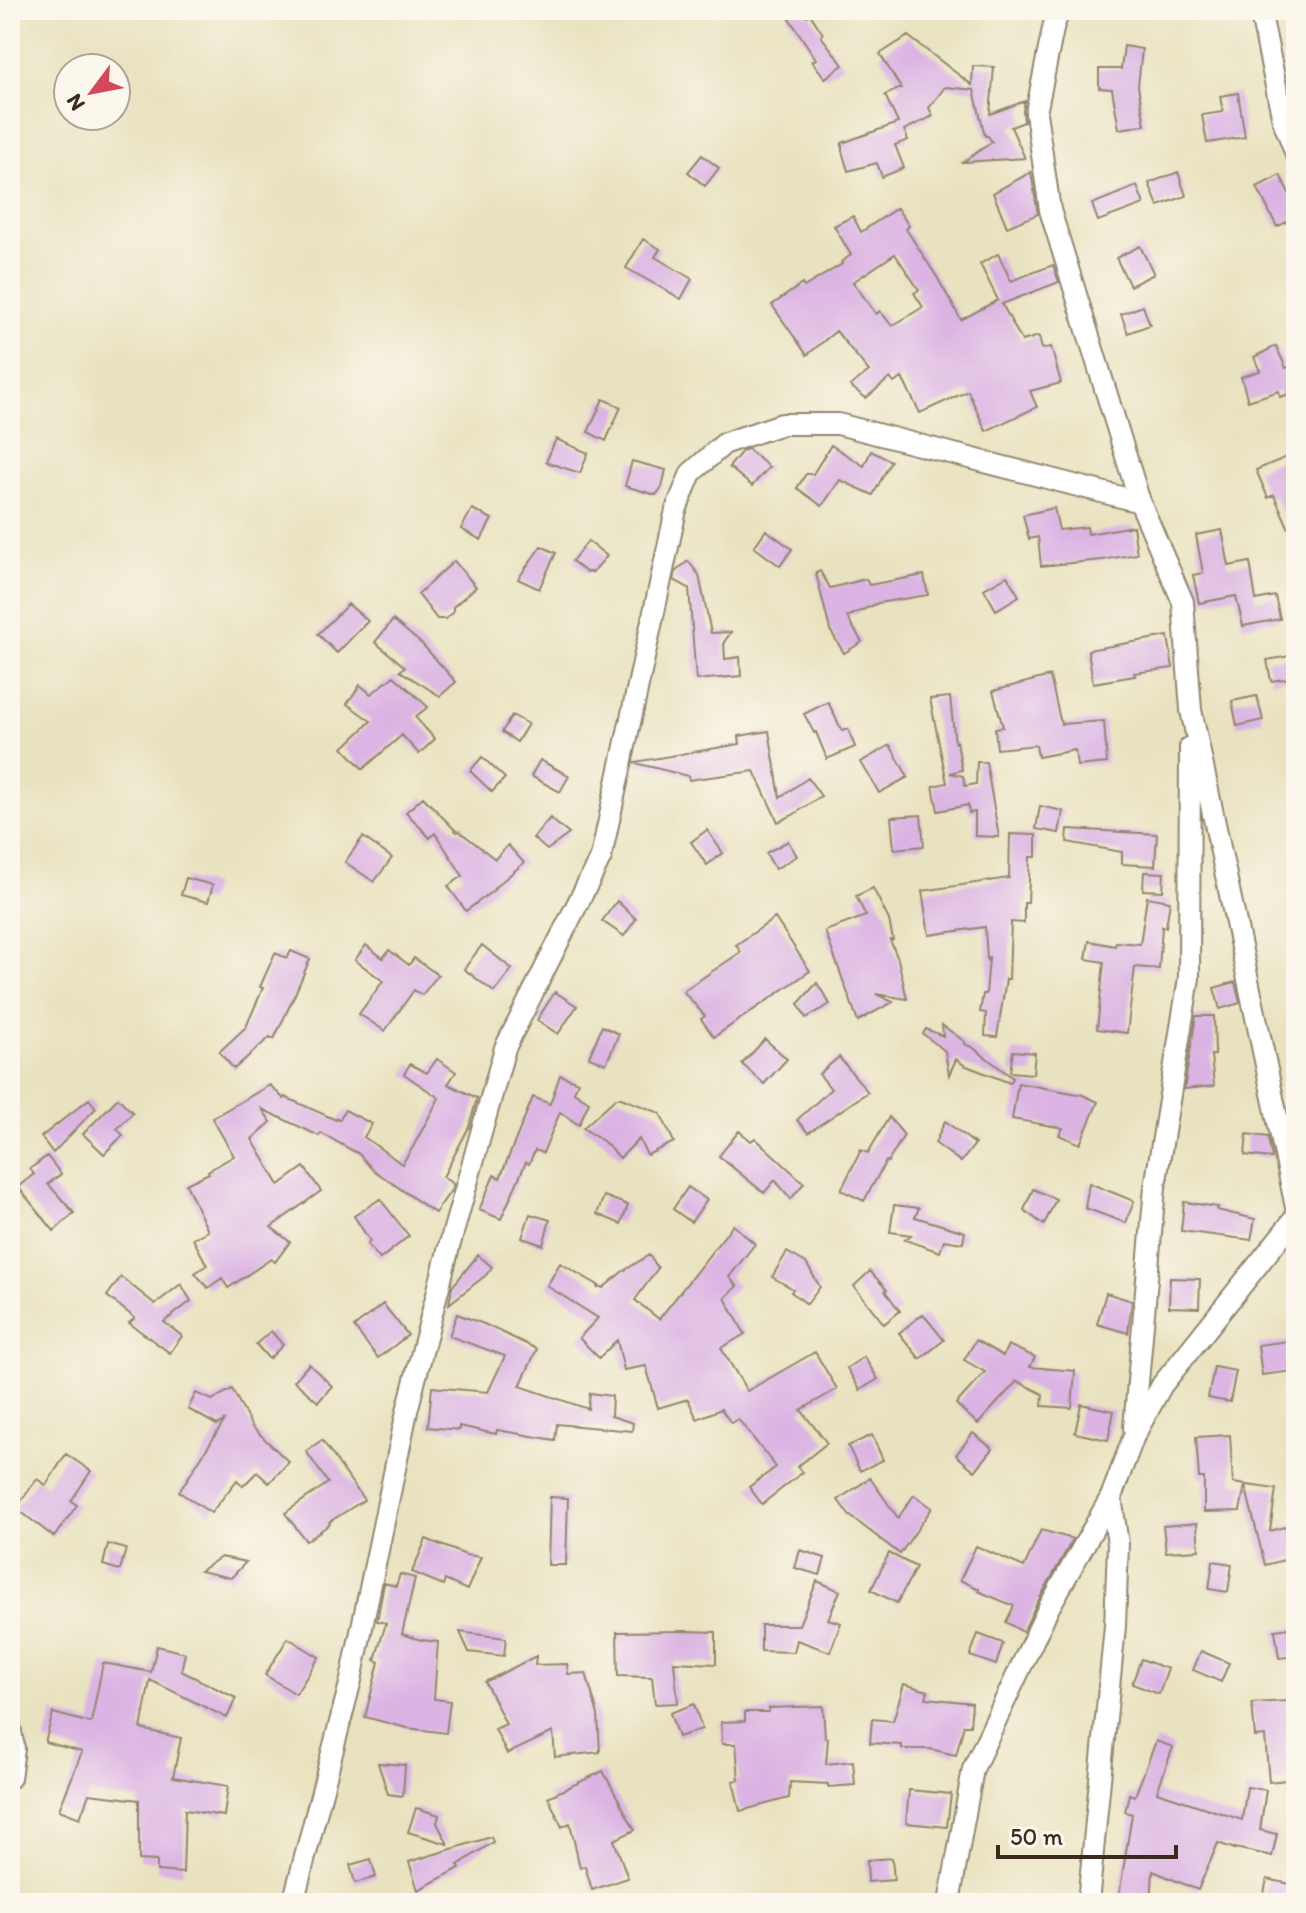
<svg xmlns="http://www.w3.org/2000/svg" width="1306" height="1913" viewBox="0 0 1306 1913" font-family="Itim,sans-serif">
  <rect width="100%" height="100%" fill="#fbf7ec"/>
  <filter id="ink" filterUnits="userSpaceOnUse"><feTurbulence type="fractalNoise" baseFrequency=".0125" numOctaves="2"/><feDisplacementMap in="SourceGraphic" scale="16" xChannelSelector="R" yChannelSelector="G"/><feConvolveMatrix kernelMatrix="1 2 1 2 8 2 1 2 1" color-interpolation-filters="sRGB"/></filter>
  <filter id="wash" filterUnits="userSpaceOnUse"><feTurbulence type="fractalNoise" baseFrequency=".006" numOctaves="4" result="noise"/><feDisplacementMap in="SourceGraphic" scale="32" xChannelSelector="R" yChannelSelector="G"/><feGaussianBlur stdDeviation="1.8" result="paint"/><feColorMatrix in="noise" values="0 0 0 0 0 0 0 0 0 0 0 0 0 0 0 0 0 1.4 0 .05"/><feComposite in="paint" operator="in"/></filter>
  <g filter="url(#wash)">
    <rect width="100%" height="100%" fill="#e9e2c0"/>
    <g id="blocks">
      <!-- building -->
      <path fill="#dbb4e3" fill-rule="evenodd" d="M794,10H802L807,16L810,14L823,34L821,36L843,65L825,78L812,61L816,59L787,15Z
        M908,36L972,85L973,66L994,67L990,114L1025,101L1023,111L1024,122L1011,127L1025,158L963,162L992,142L988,136H985L974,90L945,87L929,108L933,116L904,130L908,140L895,145L904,168L882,177L877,163L848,171L842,151V143L898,123L885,95L901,88L880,54Z
        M1124,46L1142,49L1138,86L1145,125L1119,129L1112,89L1099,88V69H1121Z
        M1238,93L1245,137L1207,143L1202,115L1223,112L1220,96Z
        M702,155L719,168L705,186L688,172Z
        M1031,172L1038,214L1007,227L993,193Z
        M1178,172L1186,196L1158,206L1149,183Z
        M1280,175L1296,207V217L1277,227L1257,187Z
        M1137,186L1144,204L1098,221L1092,204Z
        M897,208L909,226L906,229L937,277L961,320L998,300L980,264L998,254L1011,281L1053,265L1059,282L1002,304L1022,341L1039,336L1042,349L1051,347L1061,383L1030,391L1037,407L986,431L968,391L920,413L902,378L894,383L890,378L866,398L850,386L869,371L836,331L807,355L772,305L802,284L804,287L842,264L841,262L851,255L834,226L853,216L861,232ZM895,254L919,290L914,293L923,307L892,326L880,311L876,314L853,282Z
        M643,239L660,249L655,257L692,279L681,299L626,268Z
        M1140,246L1154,274L1130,286L1116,258Z
        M1143,306L1150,325L1128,333L1121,314Z
        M1276,346L1286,368L1296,365V392L1280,397L1279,391L1248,401L1241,377L1260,371L1254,357Z
        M603,399L621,407L606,441L588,432Z
        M556,439L588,453L580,473L546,462Z
        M831,445L864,466L871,451L891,461L873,495L840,480L822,506L797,488L806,474H813Z
        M748,449L769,467L752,486L729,467L742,451Z
        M1289,456L1296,473V545L1274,495L1268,498L1256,470Z
        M632,461L666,470L662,487L656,495L625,486Z
        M1054,508L1059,530L1087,527L1088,534L1133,526L1137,554L1102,560L1041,566L1038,537L1029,539L1023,515Z
        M472,509L492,519L481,540L461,529Z
        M766,530L792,549L780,566L754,547Z
        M1222,530L1229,566L1250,562L1256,600L1275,596L1280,619L1243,626L1236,596L1199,603L1193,575L1203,573L1196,535Z
        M588,541L607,556L593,572H586L572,561Z
        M541,546L556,553L539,589L518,579Z
        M454,561L476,587L453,607V613L445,619H437L418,594Z
        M688,561L699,575L711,633L731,632L724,642L725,659L740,657L741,676L696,680L689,588L674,580L676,571Z
        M820,571L830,588L866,579L869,585L924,575L928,595L878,603L847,617L862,642L844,653L830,630L816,573Z
        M1007,576L1019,596L996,610L984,589Z
        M348,604L368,621L337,653L318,634Z
        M393,620L422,644L456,682L440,696L400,671L405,667L375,642Z
        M1168,636L1173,668L1134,673L1135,676L1093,683L1088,650Z
        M1296,655V677L1271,681L1267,660Z
        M394,676L428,707L415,717L435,739L419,754L402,735L363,769L343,748L371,721L347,704L360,685L371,694Z
        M1050,676L1061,724L1104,721L1107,763L1077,766L1075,750L1038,757L1036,745L997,749L995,728L1003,727L993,691Z
        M1257,696L1263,720L1237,726L1232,701Z
        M950,697L955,743L957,742L962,770L950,773L963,776L965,786L976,784L977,762H986L999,837L975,836V812L969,813L968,805L938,811L933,786L947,783L930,699Z
        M828,702L842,731L848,729L855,747L827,759L816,732L814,733L804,714Z
        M512,715L528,724L517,742L502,732Z
        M769,731L780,797L808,778L821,796L793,815L778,822L754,771L689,780L688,776L635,763V762L740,744L739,736Z
        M890,745L908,777L879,793L861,762Z
        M482,757L505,778L492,792L470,771Z
        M540,760L569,776L560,792L531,776Z
        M423,797L457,832L459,831L495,859L508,845L524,863L494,888L495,889L466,911L448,886L463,876L435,833L430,838L406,812Z
        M1040,806L1063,811L1059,833L1036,829Z
        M921,815L924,846L894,849L891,817Z
        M550,818L569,834L547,850L533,838Z
        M1068,829L1157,834L1155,866L1122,864V852L1067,842Z
        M707,830L723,853L707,865L691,842Z
        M1010,834L1036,835V857H1030L1028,903H1024V923L1011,922L1009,979H1006L997,1037L985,1036L986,1013L980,1012L983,994H986L989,958L987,960L985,927L929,935L922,891L1009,878Z
        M363,837L392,858L374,882L345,862Z
        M788,841L797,856L775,869L766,853Z
        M1144,872L1164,873L1163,891L1143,890Z
        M186,878L213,885L208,902L181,895Z
        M873,888L889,920L893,940H890L898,959L907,999L876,994L893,1002L858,1021L825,931L866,916L856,896Z
        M1147,897L1170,901L1166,927L1162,926L1159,969L1135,967L1127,1033L1097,1029L1104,962L1086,959L1089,941L1115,946L1116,942L1140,944Z
        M617,901L636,919L624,936L602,921Z
        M775,918L810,971L714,1037L701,1019L705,1016L683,991L741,952L736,945Z
        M366,945L383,958L389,950L409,965L414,958L438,975L422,995L414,990L385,1031L359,1014L383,981L355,960Z
        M482,945L512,969L494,992L464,969Z
        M291,951L310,959L292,1001L274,1039L270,1037L234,1069L219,1052L246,1027L263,988L260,987L275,953L287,958Z
        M1235,982L1240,1003L1220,1009L1214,988Z
        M817,983L830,1004L806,1018L798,1004Z
        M555,992L577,1006L558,1034L537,1020Z
        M1196,1016H1214L1215,1055H1211L1214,1086L1184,1089Z
        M942,1025L965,1042L964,1044L972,1047L1013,1078L1010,1083L964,1065L956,1059L949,1075L945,1051L923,1034L926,1029L943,1036Z
        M602,1026L619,1034L606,1064L589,1057Z
        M765,1039L787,1059L764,1084L742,1064Z
        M1013,1051L1035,1053L1033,1074L1010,1072Z
        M839,1057L868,1092L808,1133L797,1120L831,1089L819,1074Z
        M437,1059L456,1072L448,1084L477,1098L469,1127L443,1177L453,1184L452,1189L435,1213L372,1169L359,1154L321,1133L319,1136L262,1109L271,1122L252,1139L279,1185L304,1167L321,1191L271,1227L290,1242L275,1262L271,1259L228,1288L222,1278L208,1288L195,1273L207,1265L193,1239L208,1231L186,1184L209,1173L208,1171L234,1156L212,1118L270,1085L284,1099L285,1097L336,1120L337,1118L339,1120L345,1110L372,1124L364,1137L402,1164L413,1147L439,1098L404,1074L410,1064L427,1073Z
        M560,1075L578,1082L574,1092L589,1102L579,1125L560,1112L543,1153L535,1150L529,1164L526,1162L501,1219L479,1210L494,1175L500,1178L533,1097L550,1104Z
        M1018,1083L1083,1095L1098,1102L1080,1144L1059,1135L1063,1128L1012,1119Z
        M118,1098L133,1113L117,1129L123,1135L104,1154L83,1134Z
        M616,1098H621L660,1113L674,1142L647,1155L639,1139L620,1158L603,1141L583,1128Z
        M89,1099L96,1108L53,1153L41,1137Z
        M889,1117L904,1135L888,1162L886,1161L864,1201L841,1190L861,1150L868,1153Z
        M945,1121L975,1144L961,1162L935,1143Z
        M739,1131L751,1141L755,1138L804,1183L791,1199L775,1180L764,1193L719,1156Z
        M1247,1134L1268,1137L1272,1158L1245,1155Z
        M47,1156L61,1174L48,1184L74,1213L54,1231L18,1187L34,1174L30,1169Z
        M1089,1183L1134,1201L1126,1223L1085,1208Z
        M688,1187L707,1200L691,1222L673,1209Z
        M1033,1189L1056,1199L1044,1225L1024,1210Z
        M604,1196L628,1205L621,1224L597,1214Z
        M380,1199L409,1236L380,1259L367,1244L370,1241L354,1216Z
        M1184,1202L1218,1207L1217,1210L1255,1219L1251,1240L1181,1231Z
        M894,1205L919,1208L915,1217L965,1232L963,1243L944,1240L940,1252L905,1240L911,1235L890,1232Z
        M530,1214L550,1220L543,1245L522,1238Z
        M733,1225L755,1244L729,1277L737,1286L725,1298L745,1334L721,1348L747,1391L815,1352L837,1389L801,1410L827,1443L797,1467L803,1472L762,1504L749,1487L776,1467L738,1419L731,1423L721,1409L697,1419L688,1399L658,1408L646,1366L624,1370L617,1340L599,1358L579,1338L598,1318L547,1286L560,1263L598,1285L597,1288L599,1286L603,1288L622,1272L649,1255L658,1268L635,1300L659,1319Z
        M787,1252L806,1263L820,1287L807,1304L791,1292L793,1289L772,1277Z
        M478,1255L492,1267L486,1275L449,1304L452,1287Z
        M870,1271L887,1290L885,1291L900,1311L884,1324L854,1286Z
        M121,1277L155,1304L181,1284L191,1301L164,1322L182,1336L170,1353L129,1323L135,1318L107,1296Z
        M1170,1278L1200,1279L1199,1308L1169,1307Z
        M1106,1293L1132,1301L1128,1333L1097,1324Z
        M383,1304L408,1335L378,1358L354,1327Z
        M457,1314L484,1324L537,1349L520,1386L588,1409L590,1393L612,1396L611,1416L633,1423L632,1431L557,1424L555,1440L497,1430L496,1434L459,1426V1430L428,1427L432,1387L488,1392L505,1356L449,1336Z
        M923,1314L944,1340L920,1359L899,1333Z
        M271,1331L283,1345L269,1359L256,1344Z
        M976,1340L1003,1356L1008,1345L1035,1357L1030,1367L1075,1371L1072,1408L1042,1406L1043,1394L1017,1381L978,1424L956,1404L985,1372L964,1360Z
        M1289,1341L1294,1371L1262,1375L1258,1345Z
        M864,1357L878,1379L860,1390L847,1368Z
        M309,1364L332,1386L318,1402L294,1381Z
        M1214,1367L1236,1371L1230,1402L1208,1398Z
        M232,1389L252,1427L289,1462L269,1483L257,1472L243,1486L237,1480L211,1513L179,1492L225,1420L217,1425L188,1409L196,1393L212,1400Z
        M1081,1404L1114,1411L1108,1440L1075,1433Z
        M973,1433L993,1449L975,1471L956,1455Z
        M872,1435L883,1460L860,1471L848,1446Z
        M1230,1435L1233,1483L1276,1489L1270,1531L1296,1524V1557L1265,1565L1245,1485L1240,1511L1204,1512V1478H1199L1196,1437Z
        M322,1440L364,1500L329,1522L330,1524L306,1541L285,1513L328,1483L306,1451Z
        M66,1454L91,1471L71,1501L77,1505L54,1537L16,1508L37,1479L46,1485Z
        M870,1478L898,1518L914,1495L932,1508L900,1554L849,1515L838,1500Z
        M550,1497L568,1498L566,1565H548Z
        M1197,1523L1199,1550L1166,1552L1163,1526Z
        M1041,1530L1073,1539L1037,1603L1023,1632L1006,1622L1014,1606L978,1591L979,1589L960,1580L976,1546L1024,1567Z
        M426,1539L466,1555L481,1557L467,1590L445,1580L443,1585L412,1572Z
        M108,1544L126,1549L120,1570L103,1565Z
        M800,1550L825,1558L820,1575L795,1568Z
        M889,1553L916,1567L897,1603L871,1590Z
        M221,1557L246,1562L231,1578L200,1571Z
        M1213,1561L1232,1564L1228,1592L1209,1589Z
        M400,1574L415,1578L402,1634L421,1640L438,1642L434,1699L450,1701L446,1733L407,1728L365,1717L379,1662L375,1660L386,1623L377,1621L384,1583L396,1586Z
        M817,1581L840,1591L828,1619L841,1623L830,1652L797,1640L794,1652L761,1651V1625H799Z
        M1296,1627V1656L1279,1658L1275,1630Z
        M686,1631L716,1632V1664L674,1662L678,1703L655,1704L652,1677L618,1676L617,1632Z
        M460,1632L506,1638L504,1656L469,1652Z
        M978,1634L1003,1643L996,1665L970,1656Z
        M288,1638L319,1657L296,1694L265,1675Z
        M157,1646L185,1653L181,1671L236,1698L227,1718L150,1680L141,1729L181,1738L173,1777L228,1786L224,1816L185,1810L183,1873L157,1871V1861L139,1860V1800L89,1794L80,1818L59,1810L82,1752L45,1742L53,1713L91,1723L103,1663L151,1672Z
        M1201,1651L1229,1663L1221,1682L1193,1670Z
        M536,1656L535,1665L567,1664L568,1674L586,1673L598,1715L600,1752L555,1757L553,1732L507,1754L495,1729L506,1724L485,1682Z
        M1141,1659L1168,1669L1159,1694L1132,1684Z
        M904,1684L928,1691L926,1698L972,1703L970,1725H964L956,1755L930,1749H902V1745L870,1743L872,1719L893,1721Z
        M1288,1701L1295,1779L1269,1782L1265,1736L1255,1737L1252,1703Z
        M694,1704L702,1729L678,1737L670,1713Z
        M823,1706L825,1738H828L826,1764L853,1761L855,1785L828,1787V1784L790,1782L789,1798L740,1811L733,1781L739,1780L736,1744H722L721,1722L745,1721V1712H768L769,1708Z
        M1156,1741L1173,1747L1157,1792L1242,1820L1247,1787L1266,1790L1260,1830L1277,1834L1272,1856L1235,1848V1849L1218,1843L1198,1890L1153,1871L1151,1903H1118L1132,1814L1125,1812L1129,1794L1135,1796Z
        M378,1763L405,1765L403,1796L388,1794Z
        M603,1771L635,1830L614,1840L628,1878L592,1890L585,1866L580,1868L570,1823L562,1827L548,1797Z
        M909,1790L951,1794L947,1827L906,1823Z
        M416,1808L439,1815L437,1823L448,1844L408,1832Z
        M491,1837L493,1842L458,1865L460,1868L418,1890L409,1862Z
        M892,1858L894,1880L868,1882L867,1860Z
        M371,1859L376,1877L355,1883L350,1865Z
        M1267,1879L1295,1885L1291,1903H1262Z"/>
    </g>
  </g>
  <g filter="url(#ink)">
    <use href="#blocks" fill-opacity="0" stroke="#92866f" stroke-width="2"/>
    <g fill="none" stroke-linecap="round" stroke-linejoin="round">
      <!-- minor casing -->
      <g stroke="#92866f" stroke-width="24">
        <path id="minor" d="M1060,10L1054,24L1036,113L1050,210L1140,502L1183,602L1191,710L1296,1207
          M1260,10L1283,120L1296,154
          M1134,1428L1155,1187L1189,978L1190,747
          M10,1726L14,1749L10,1778
          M293,1903L351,1680L407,1411L449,1247L505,1048L601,857L676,510L691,473L725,443L782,424H838L1140,502
          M949,1903L973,1769L1048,1609L1111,1497L1134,1436L1162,1385L1296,1217
          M1088,1903L1115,1626L1118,1544L1111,1497"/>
      </g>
      <!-- minor -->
      <use href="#minor" stroke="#fff" stroke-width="20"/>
    </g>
  </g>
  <!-- margin -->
  <rect width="1306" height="1913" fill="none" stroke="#fbf7ec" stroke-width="40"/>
  <!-- north arrow -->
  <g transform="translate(92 92) rotate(238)"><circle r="38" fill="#fbf7ec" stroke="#aea59a" stroke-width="2"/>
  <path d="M0-6L14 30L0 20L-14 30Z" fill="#d1495b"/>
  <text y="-12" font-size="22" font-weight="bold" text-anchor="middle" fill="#3b2a1e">N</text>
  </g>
  <!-- scale -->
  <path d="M998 1845v12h178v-12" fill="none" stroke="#3b2a1e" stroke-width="4"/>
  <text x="1010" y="1845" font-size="24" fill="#3b2a1e" stroke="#fbf7ec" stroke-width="6" paint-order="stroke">50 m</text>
</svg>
